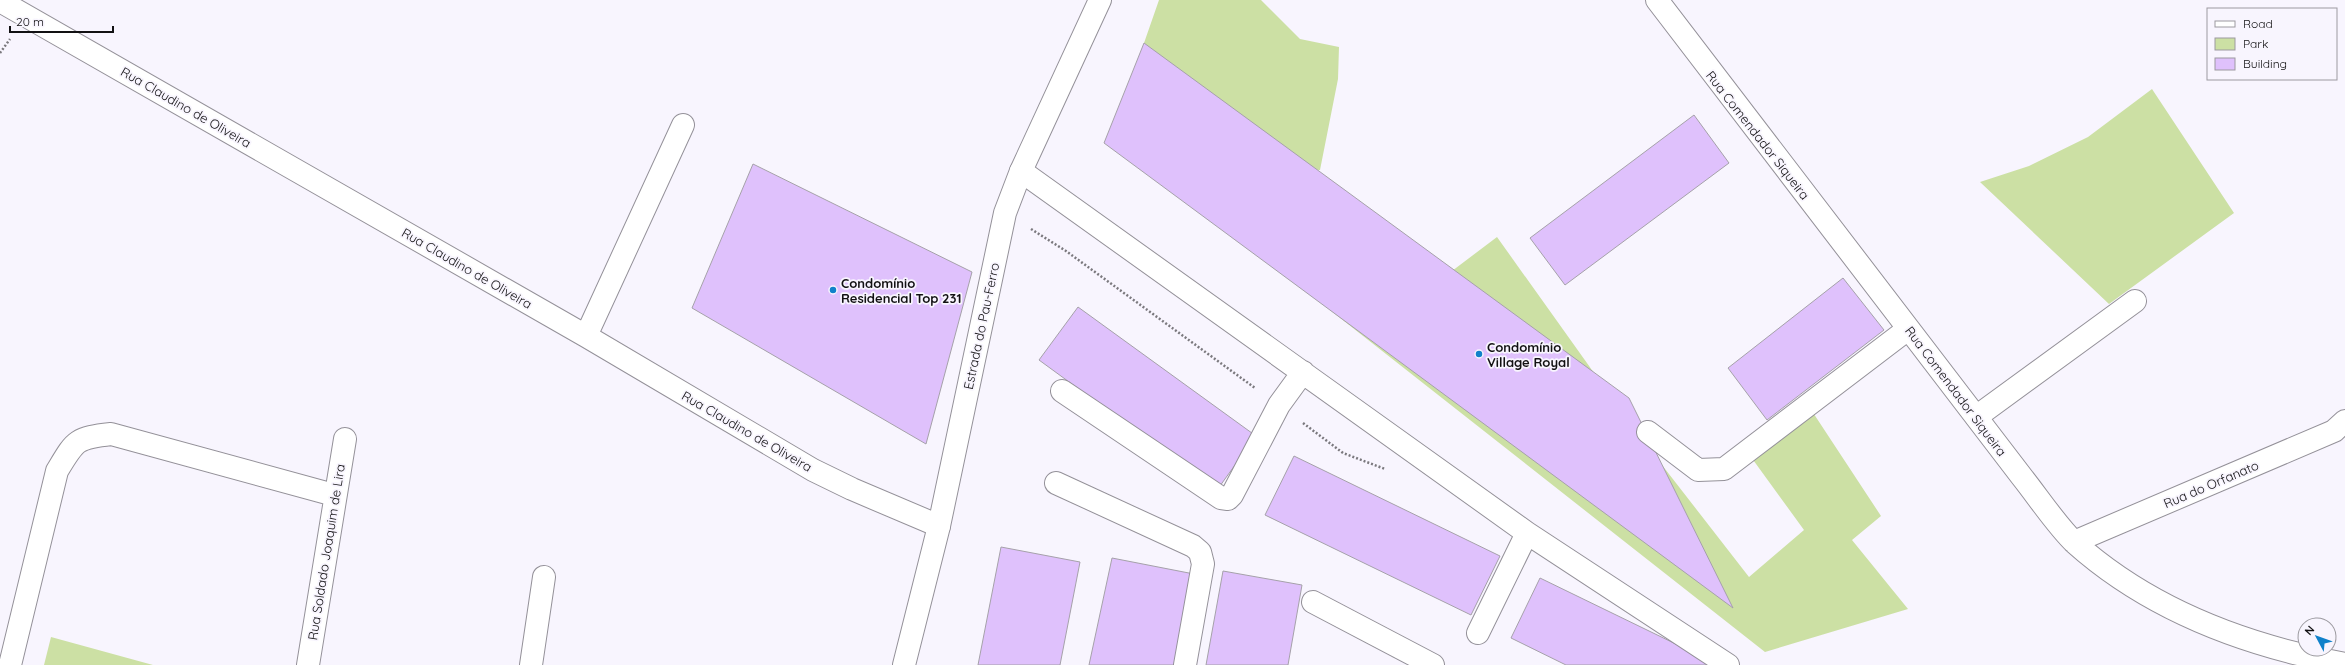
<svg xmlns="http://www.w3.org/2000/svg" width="2345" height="665" viewBox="0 0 2345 665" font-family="Quicksand,sans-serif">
  <rect width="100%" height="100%" fill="#f8f5fe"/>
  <!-- green -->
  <path fill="#cce0a4" d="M1159,0H1261L1300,39L1339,47L1338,79L1320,170L1275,168L1144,43Z
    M2152,89L2234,213L2109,304L1980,182L2029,166L2088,137Z
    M1497,237L1634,429L1749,577L1804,530L1743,446L1806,402L1881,516L1852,540L1908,609L1765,652L1330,310L1393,242L1448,274Z
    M51,637L153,665H44Z"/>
  <!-- building -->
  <path fill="#dfc1fc" stroke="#a5a1a9" d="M1144,43L1629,398L1733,608L1104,143Z
    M1694,115L1729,163L1565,285L1530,238Z
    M753,164L972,272L926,444L692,308Z
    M1843,278L1884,330L1767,420L1728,368Z
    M1078,307L1256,436L1217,490L1039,360Z
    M1294,456L1500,556L1471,615L1265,515Z
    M1001,547L1080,562L1060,665H978Z
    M1112,558L1194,574L1175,665H1089Z
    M1223,571L1302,585L1288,665H1206Z
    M1540,578L1719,665H1566L1511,638Z"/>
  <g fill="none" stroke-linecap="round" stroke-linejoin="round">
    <!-- minor casing -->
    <g stroke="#949199" stroke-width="24">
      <path id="minor" d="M1657,0L2022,477C2038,497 2057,526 2075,543C2150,610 2247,646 2345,664
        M0,1L586,336L813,470L852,489L939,526
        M1021,171L1527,533L1728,665
        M586,336L683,125
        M1062,391L1221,498L1228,499L1232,495L1279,405L1303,372
        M1976,417L2135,301
        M1648,432L1698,470L1724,469L1908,329
        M1056,483L1193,546L1200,552L1203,564L1185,665
        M2074,542L2334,431L2345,421
        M1313,602L1433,665
        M1478,633L1527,533
        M10,665L57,471C75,441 75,438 111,434L334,495
        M308,665L345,439
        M531,665L544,577"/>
    </g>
    <!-- major casing -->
    <g stroke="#949199" stroke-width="24">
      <path id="major" d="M904,665L939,526L1005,213L1021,171L1100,0"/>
    </g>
    <!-- path -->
    <path stroke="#7b797e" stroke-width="2.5" stroke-dasharray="2 2" stroke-linecap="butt" d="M0,53L10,39
      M1031,229L1066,251L1255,388
      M1303,423L1343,453L1385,469"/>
    <!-- minor -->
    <use href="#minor" stroke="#fff" stroke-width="22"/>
    <!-- major -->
    <use href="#major" stroke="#fff" stroke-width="22"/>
  </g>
  <!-- markers -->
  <g fill="#1081ca" stroke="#f8f5fe" stroke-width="1.5">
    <circle cx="833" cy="290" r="4"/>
    <circle cx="1479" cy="354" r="4"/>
  </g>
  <g text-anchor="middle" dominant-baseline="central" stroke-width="3.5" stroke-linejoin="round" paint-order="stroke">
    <!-- street labels -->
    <g font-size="13" fill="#121113" stroke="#f8f5fe">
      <text transform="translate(186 107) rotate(30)">Rua Claudino de Oliveira</text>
      <text transform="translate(1758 135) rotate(52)">Rua Comendador Siqueira</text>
      <text transform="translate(467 268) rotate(30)">Rua Claudino de Oliveira</text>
      <text transform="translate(981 326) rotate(-78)">Estrada do Pau-Ferro</text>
      <text transform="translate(1956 391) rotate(53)">Rua Comendador Siqueira</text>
      <text transform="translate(747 431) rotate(30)">Rua Claudino de Oliveira</text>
      <text transform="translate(2211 484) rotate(-23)">Rua do Orfanato</text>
      <text transform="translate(326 552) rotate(-81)">Rua Soldado Joaquim de Lira</text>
    </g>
    <!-- poi labels -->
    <g font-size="13" font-weight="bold" fill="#121113" stroke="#f8f5fe" text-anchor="start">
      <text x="841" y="283">Condomínio<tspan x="841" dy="15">Residencial Top 231</tspan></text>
      <text x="1487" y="347">Condomínio<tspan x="1487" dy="15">Village Royal</tspan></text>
    </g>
  </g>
  <!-- legend -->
  <rect x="2207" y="8" width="130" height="72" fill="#f8f5fe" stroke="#9c9aa0"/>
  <rect x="2215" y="21" width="20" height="6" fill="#ffffff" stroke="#9c9aa0"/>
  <text x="2243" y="28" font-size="12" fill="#121113">Road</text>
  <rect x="2215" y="38" width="20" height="12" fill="#cce0a4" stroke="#9c9aa0"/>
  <text x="2243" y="48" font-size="12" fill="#121113">Park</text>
  <rect x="2215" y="58" width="20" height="12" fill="#dfc1fc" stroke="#9c9aa0"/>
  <text x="2243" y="68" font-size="12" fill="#121113">Building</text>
  <!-- north arrow -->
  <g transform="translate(2317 637) rotate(311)"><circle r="19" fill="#f8f5fe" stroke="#9c9aa0"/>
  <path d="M0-3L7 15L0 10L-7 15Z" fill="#1081ca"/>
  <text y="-6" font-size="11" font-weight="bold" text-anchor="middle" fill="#121113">N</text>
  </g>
  <!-- scale -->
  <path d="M10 26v6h103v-6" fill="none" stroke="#121113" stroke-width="2"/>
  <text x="16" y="26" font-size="12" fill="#121113" stroke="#f8f5fe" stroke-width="3" paint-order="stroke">20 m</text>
</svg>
